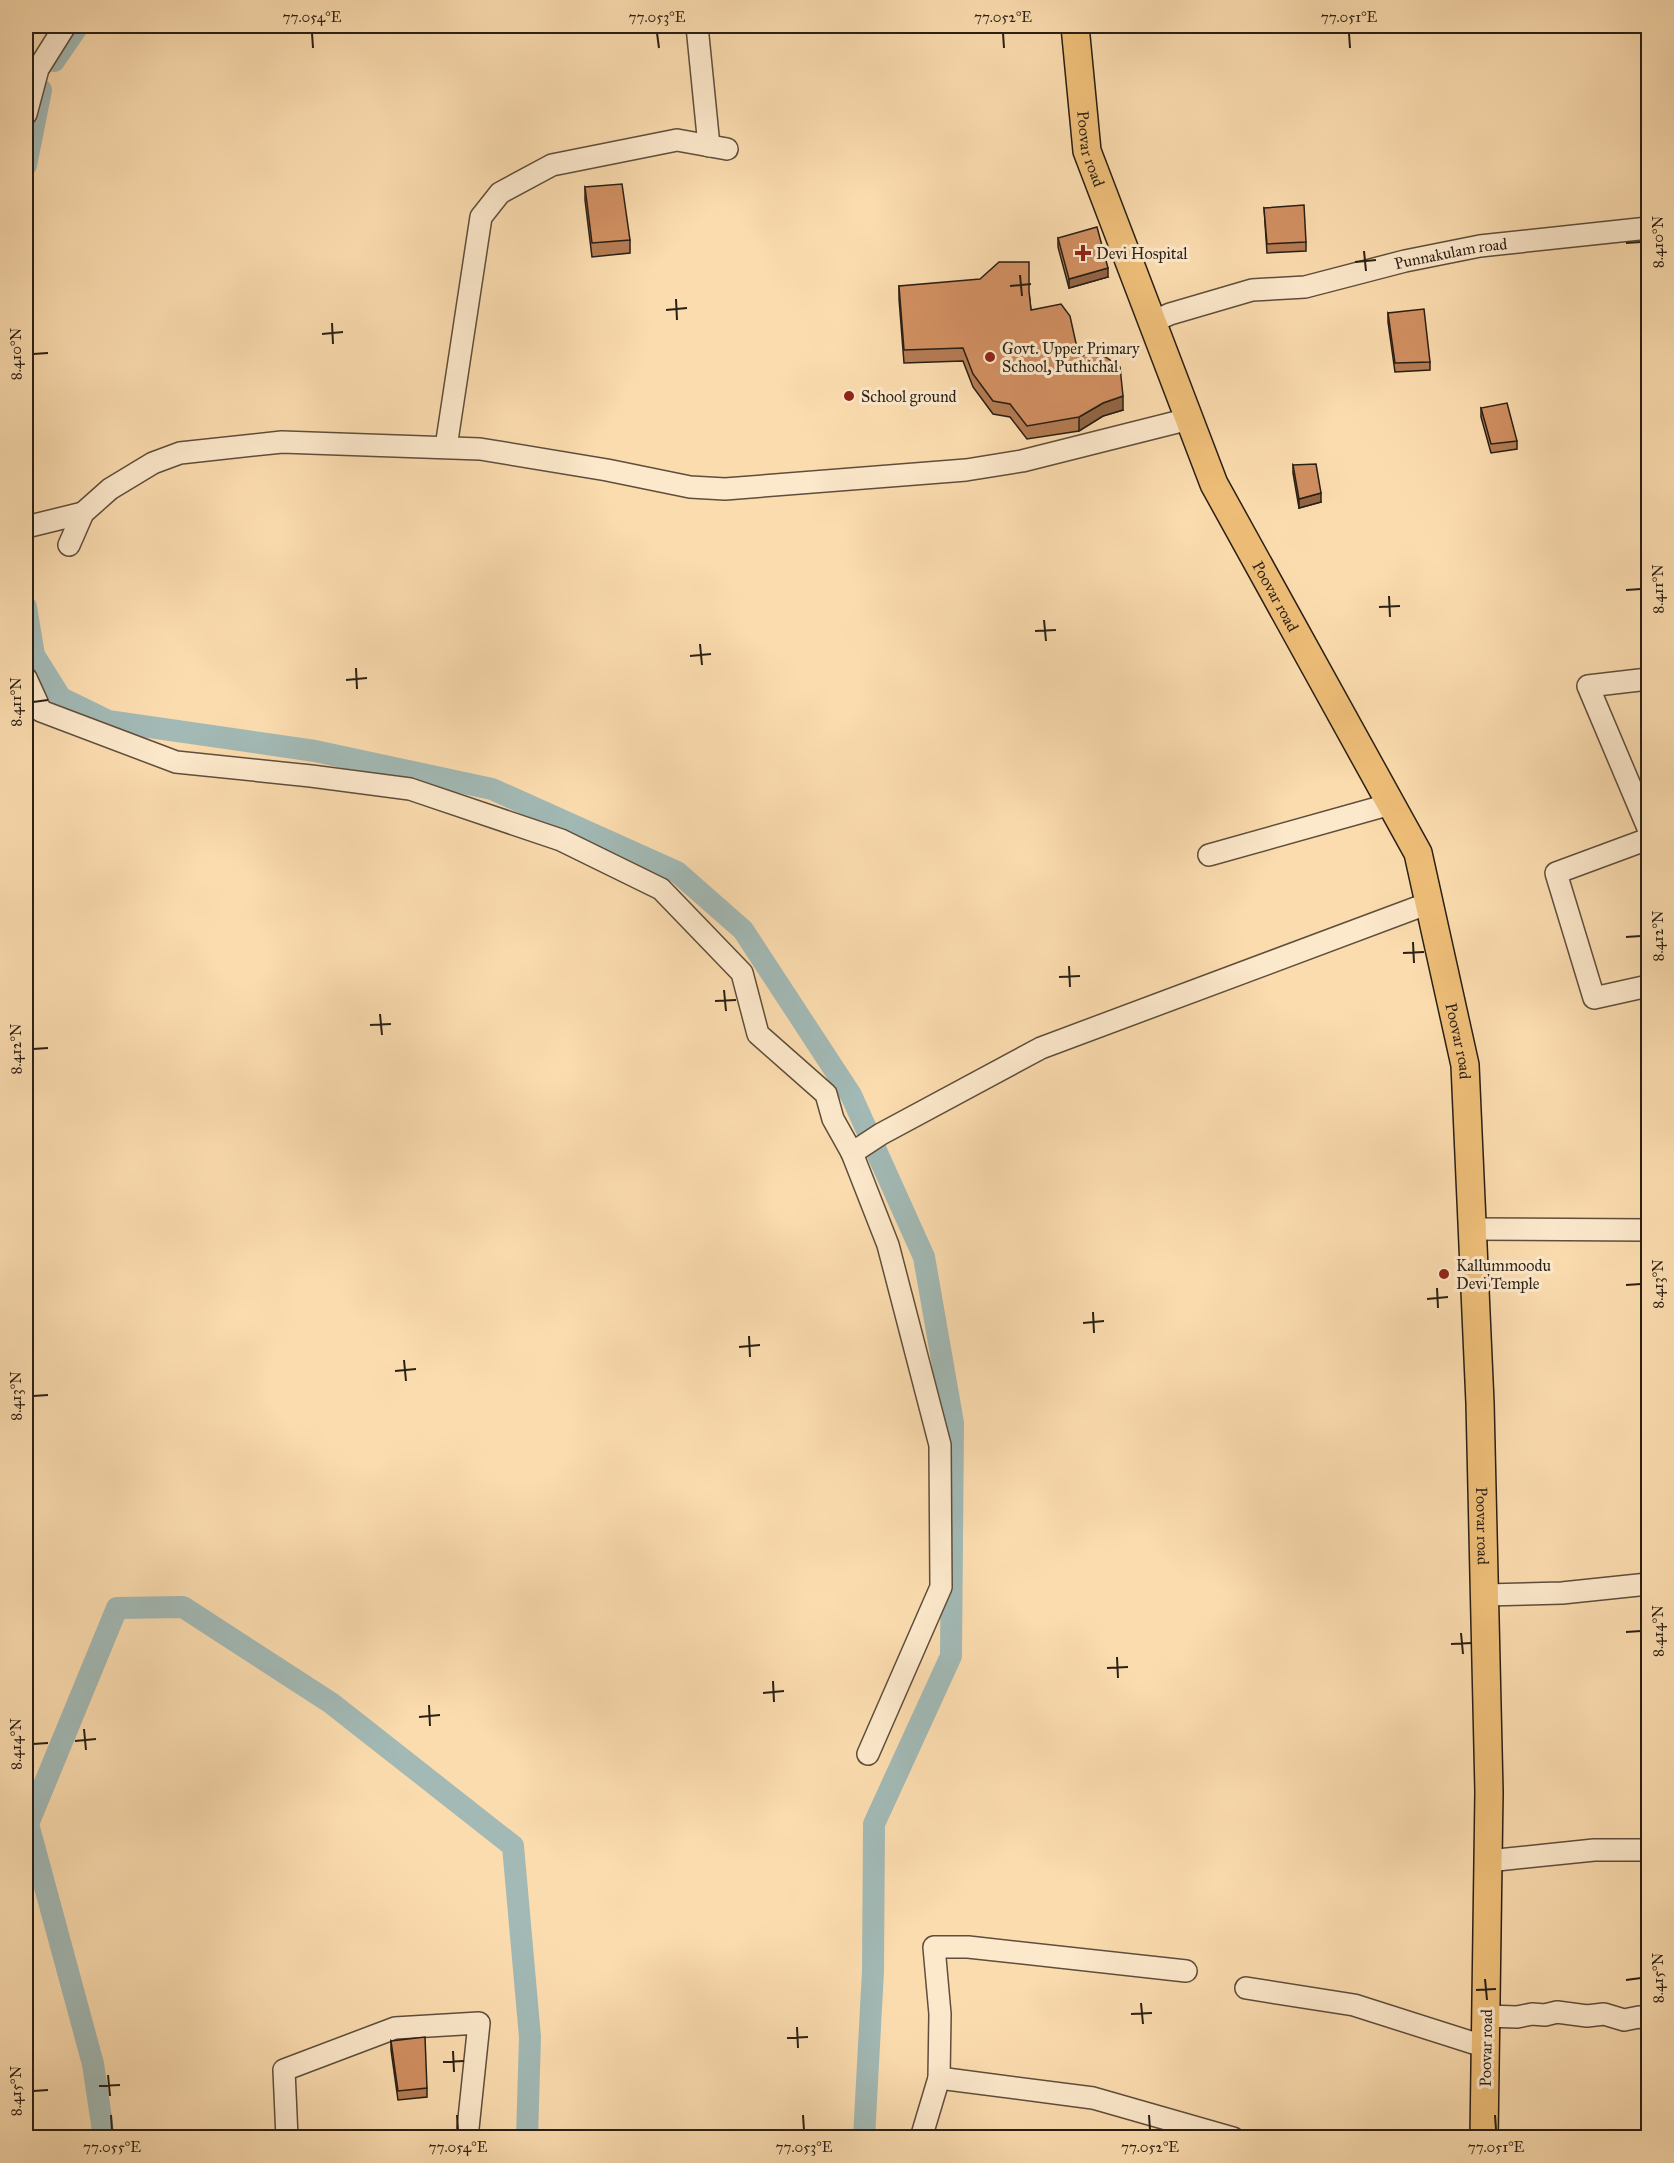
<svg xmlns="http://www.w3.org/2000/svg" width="1674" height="2163" viewBox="0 0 1674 2163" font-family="'IM FELL Great Primer',serif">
  <rect width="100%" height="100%" fill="#fbdcaf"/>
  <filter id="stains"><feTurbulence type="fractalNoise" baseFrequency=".00333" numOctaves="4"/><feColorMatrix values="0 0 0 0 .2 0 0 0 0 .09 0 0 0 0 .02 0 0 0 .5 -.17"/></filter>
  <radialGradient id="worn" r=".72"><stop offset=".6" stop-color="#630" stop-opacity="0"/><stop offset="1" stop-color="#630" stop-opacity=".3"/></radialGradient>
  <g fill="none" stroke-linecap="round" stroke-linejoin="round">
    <!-- canal -->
    <path stroke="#a2b9b5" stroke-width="22" d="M54,61L78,26
      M26,165L41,90
      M26,607L34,655L61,698L108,721L315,751L492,789L677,872L743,930L851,1095L924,1257L953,1423L951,1656L874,1824L873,1971L864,2138
      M104,2138L93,2064L28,1824L117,1608L183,1607L331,1703L513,1846L530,2037L527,2138"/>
    <!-- minor casing -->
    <g stroke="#5e4e3b" stroke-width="24">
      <g id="minor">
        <path d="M697,26L709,146"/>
        <path d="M26,114L38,69L65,26"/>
        <path id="s1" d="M1152,322L1170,314L1252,290L1305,287L1405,261L1480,246L1648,228"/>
        <path d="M446,447L481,217L500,193L552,165L677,140L727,149"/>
        <path d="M26,527L83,513"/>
        <path d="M69,545L83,513L110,489L153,463L180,453L282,442L480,449L607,470L690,487L725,489L966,470L1022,461L1189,419"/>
        <path d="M26,678L41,711L176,762L311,776L410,789L561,840L661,889L742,973L758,1034L826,1094L833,1119L852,1153L888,1245L940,1445L941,1587L868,1754"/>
        <path d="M1648,679L1588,686L1648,828"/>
        <path d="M1648,839L1556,873L1594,998L1648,986"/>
        <path d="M1209,855L1391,804"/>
        <path d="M852,1153L881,1134L1041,1048L1429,903"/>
        <path d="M1473,1229L1648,1230"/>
        <path d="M1485,1595L1562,1593L1648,1584"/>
        <path d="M1488,1861L1594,1850H1648"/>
        <path d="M1246,1988L1354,2005L1486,2047"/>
        <path d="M1486,2016L1517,2017L1532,2014L1545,2015L1557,2012L1587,2016L1604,2014L1624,2020L1639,2017L1648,2019"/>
        <path d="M939,2078L1093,2098L1233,2138"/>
        <path d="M287,2138L284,2070L395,2028L479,2023L467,2138"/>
        <path d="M921,2138L939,2078L940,2014L934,1947H968L1186,1971"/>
      </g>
    </g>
    <!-- major casing -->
    <g stroke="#291f14" stroke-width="30">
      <g id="major">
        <path id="s2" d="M1075,26L1087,151L1214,484L1418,853L1465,1065L1480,1403L1489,1792L1484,2138"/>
      </g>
    </g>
    <!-- minor -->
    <use href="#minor" stroke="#fce8cb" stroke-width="21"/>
    <!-- major -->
    <use href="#major" stroke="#eebe78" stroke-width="27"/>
  </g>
  <!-- wall -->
  <path fill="#b47b53" stroke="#291f14" stroke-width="1.5" d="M585,187L630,240V253L592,257L585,200Z
    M1264,208L1306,242V251L1267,253Z
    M1058,238L1108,277L1069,288L1058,247Z
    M899,286L1029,293L1031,310L1079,357L1123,410L1103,416L1079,431L1027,439L1010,417L993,414L973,387L963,361L904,363L899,299Z
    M1388,313L1430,362V370L1395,372L1388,322Z
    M1481,408L1517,441V449L1491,453L1481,417Z
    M1293,465L1321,502L1299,508L1293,473Z
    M391,2041L427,2088V2097L398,2100L391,2050Z"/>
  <!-- shaded-wall -->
  <path fill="#926444" stroke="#291f14" stroke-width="1.5" d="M1108,268V277L1069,288V279Z
    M1123,396V410L1103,416L1079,431V417L1103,403Z
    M1321,493V502L1299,508V499Z"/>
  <!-- building -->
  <path fill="#d18f61" stroke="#291f14" stroke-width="1.5" d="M622,184L630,240L592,243L585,187Z
    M1304,205L1306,242L1267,244L1264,208Z
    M1097,227L1108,268L1069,279L1058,238Z
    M999,262H1029V291L1031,310L1061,304L1070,316L1079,357L1097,351L1120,367L1123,396L1103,403L1079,417L1027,426L1010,404L993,401L973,374L963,348L904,350L899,286L980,279Z
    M1424,309L1430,362L1395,363L1388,313Z
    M1507,403L1517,441L1491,444L1481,408Z
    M1316,464L1321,493L1299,499L1293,465Z
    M425,2037L427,2088L398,2091L391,2041Z"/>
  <!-- ticks -->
  <path fill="none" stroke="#291f14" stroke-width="2" d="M312,33L313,48M657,33L659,48M1003,33L1004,48M1349,33L1350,48M1626,243L1641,242M1364,251L1366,271M1355,262L1376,260M1020,275L1022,296M1010,286L1031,284M676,299L677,320M666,310L687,308M332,323L333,344M322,334L343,332M33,354L48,353M1626,590L1641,589M1389,596L1390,617M1379,607L1400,606M1044,620L1046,641M1035,631L1056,630M700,644L702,665M690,656L711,654M356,668L357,689M346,680L367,678M33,702L48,700M1626,937L1641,936M1413,942L1414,963M1403,953L1424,952M1069,966L1070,987M1059,977L1080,976M724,990L726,1011M715,1001L736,1000M380,1014L382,1035M370,1025L391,1024M33,1049L48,1048M1626,1285L1641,1284M1437,1288L1438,1308M1427,1299L1448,1297M1093,1312L1094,1333M1083,1323L1104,1321M749,1336L750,1357M739,1347L760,1345M404,1360L406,1381M395,1371L416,1369M33,1396L48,1395M1626,1632L1641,1631M1461,1633L1463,1654M1451,1644L1472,1643M1117,1657L1118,1678M1107,1668L1128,1667M773,1681L774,1702M763,1693L784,1691M429,1705L430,1726M419,1717L440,1715M84,1729L86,1750M75,1741L96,1739M33,1744L48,1743M1485,1979L1487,2000M1626,1980L1641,1978M1476,1990L1496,1989M1141,2003L1143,2024M1131,2014L1152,2013M797,2027L798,2048M787,2038L808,2037M453,2051L454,2072M443,2062L464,2061M108,2075L110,2096M99,2086L120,2085M33,2091L48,2090M111,2115L112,2130M457,2115L458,2130M803,2115L804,2130M1149,2115L1150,2130M1495,2115L1496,2130"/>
  <!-- markers -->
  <g fill="#8f2418" stroke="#fce8cb" stroke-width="2">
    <path d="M1080 244h6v6h6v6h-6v6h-6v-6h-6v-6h6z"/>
    <circle cx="990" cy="357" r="6"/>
    <circle cx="849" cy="396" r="6"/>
    <circle cx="1444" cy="1274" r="6"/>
  </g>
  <g text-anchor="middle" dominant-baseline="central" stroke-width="6" stroke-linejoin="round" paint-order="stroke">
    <!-- street labels -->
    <g font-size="16" fill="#291f14" stroke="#fce8cb">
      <text stroke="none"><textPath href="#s2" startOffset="124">Poovar road</textPath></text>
      <text stroke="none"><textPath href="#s1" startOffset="308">Punnakulam road</textPath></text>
      <text stroke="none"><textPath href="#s2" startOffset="610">Poovar road</textPath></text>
      <text stroke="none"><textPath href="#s2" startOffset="1096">Poovar road</textPath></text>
      <text stroke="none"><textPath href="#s2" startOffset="1582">Poovar road</textPath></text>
      <text transform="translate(1486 2048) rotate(-89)">Poovar road</text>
    </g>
    <!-- poi labels -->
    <g font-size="16" fill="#291f14" stroke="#fce8cb" text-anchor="start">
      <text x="1096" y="253">Devi Hospital</text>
      <text x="1002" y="348">Govt. Upper Primary<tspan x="1002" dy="18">School, Puthichal</tspan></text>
      <text x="861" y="396">School ground</text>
      <text x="1456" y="1265">Kallummoodu<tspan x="1456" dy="18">Devi Temple</tspan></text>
    </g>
  </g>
  <!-- margin -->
  <rect width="1674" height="2163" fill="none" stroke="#fbdcaf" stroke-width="66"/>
  <rect x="33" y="33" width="1608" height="2097" fill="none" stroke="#291f14" stroke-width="2"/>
  <g font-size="15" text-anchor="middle" fill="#291f14">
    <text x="312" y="22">77.054°E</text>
    <text x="657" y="22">77.053°E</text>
    <text x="1003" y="22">77.052°E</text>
    <text x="1349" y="22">77.051°E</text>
    <text transform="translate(1658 242) rotate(-90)" y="5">8.410°N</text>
    <text transform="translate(16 354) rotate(-90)" y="5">8.410°N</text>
    <text transform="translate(1658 589) rotate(-90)" y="5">8.411°N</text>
    <text transform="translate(16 702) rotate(-90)" y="5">8.411°N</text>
    <text transform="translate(1658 936) rotate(-90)" y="5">8.412°N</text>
    <text transform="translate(16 1049) rotate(-90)" y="5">8.412°N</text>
    <text transform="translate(1658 1284) rotate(-90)" y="5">8.413°N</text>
    <text transform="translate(16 1396) rotate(-90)" y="5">8.413°N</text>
    <text transform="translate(1658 1631) rotate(-90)" y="5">8.414°N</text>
    <text transform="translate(16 1744) rotate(-90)" y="5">8.414°N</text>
    <text transform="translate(1658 1978) rotate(-90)" y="5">8.415°N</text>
    <text transform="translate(16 2091) rotate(-90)" y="5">8.415°N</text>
    <text x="112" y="2152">77.055°E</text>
    <text x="458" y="2152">77.054°E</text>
    <text x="804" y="2152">77.053°E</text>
    <text x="1150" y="2152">77.052°E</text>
    <text x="1496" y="2152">77.051°E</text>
  </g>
  <rect width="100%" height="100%" filter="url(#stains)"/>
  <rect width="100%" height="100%" fill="url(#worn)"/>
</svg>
